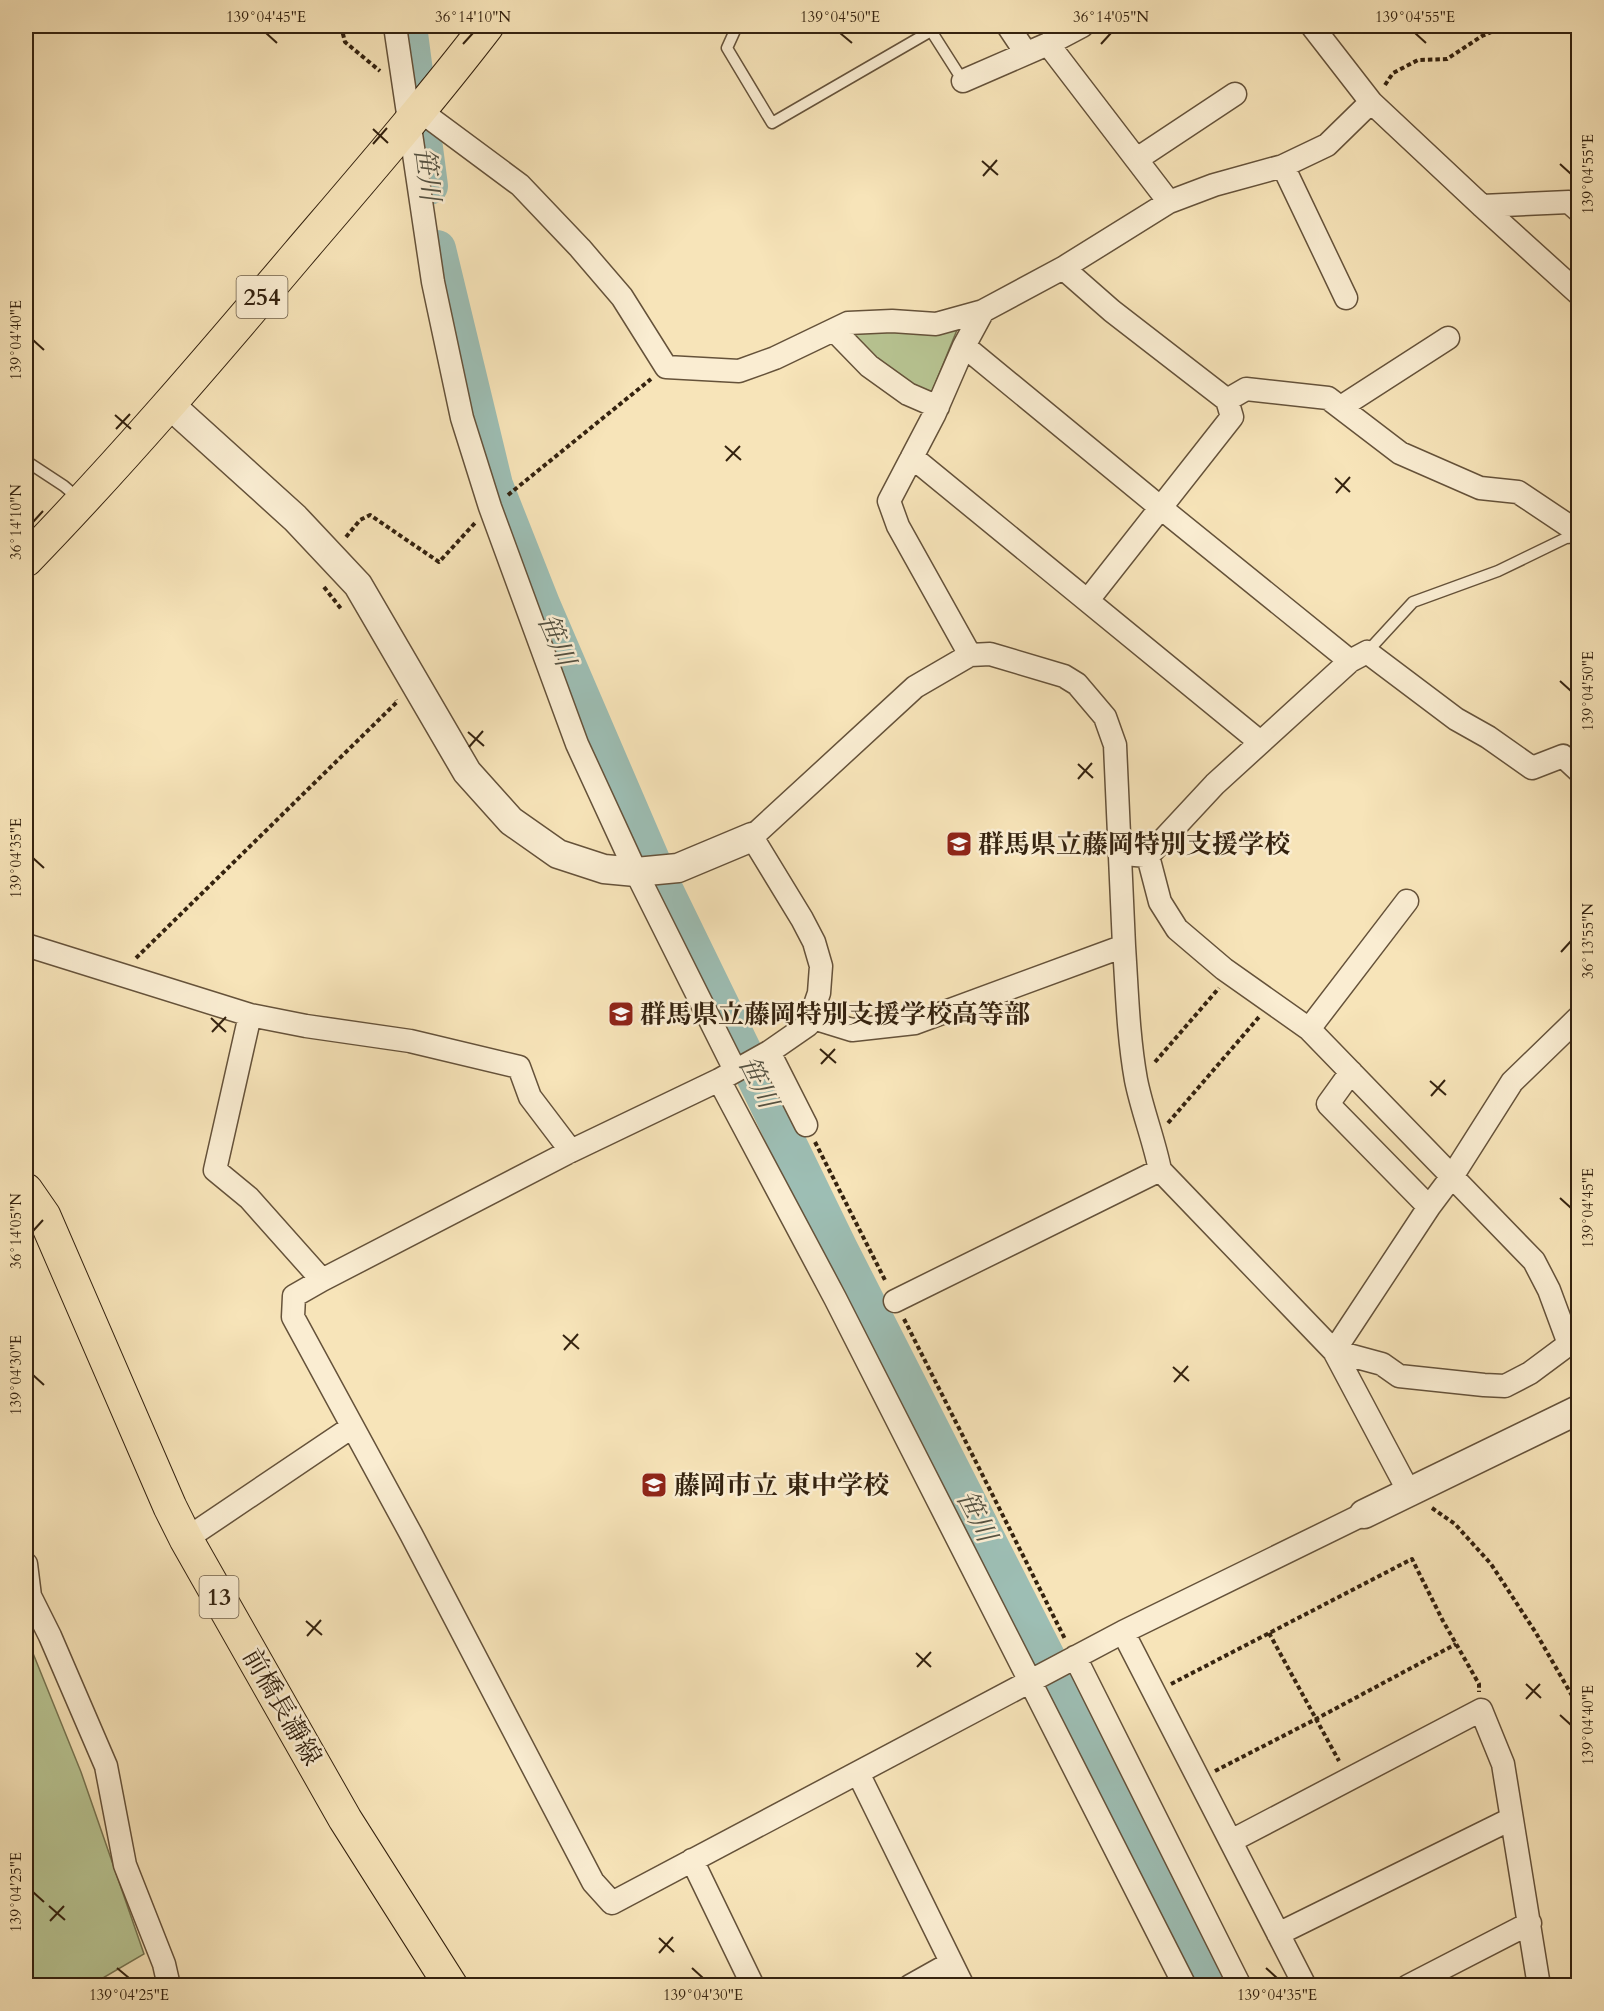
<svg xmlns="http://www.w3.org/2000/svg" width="1604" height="2011" viewBox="0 0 1604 2011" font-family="Cardo,'Noto Serif JP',serif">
  <rect width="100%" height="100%" fill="#f7e4b9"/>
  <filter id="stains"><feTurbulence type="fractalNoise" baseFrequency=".00333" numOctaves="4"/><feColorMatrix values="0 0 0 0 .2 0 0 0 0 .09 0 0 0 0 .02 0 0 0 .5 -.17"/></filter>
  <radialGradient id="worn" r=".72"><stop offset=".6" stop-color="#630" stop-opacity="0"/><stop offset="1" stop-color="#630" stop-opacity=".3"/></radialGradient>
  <!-- green -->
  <path fill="#b8c593" stroke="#767451" stroke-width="1.5" d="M959,325L931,394C894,376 877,359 848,331Z
    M26,1636L81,1772L144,1954L91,1985H26Z"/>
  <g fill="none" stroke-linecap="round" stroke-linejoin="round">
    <!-- river -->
    <path stroke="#9dbeb4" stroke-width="38" d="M408,26L429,186
      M437,249L494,485L541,604L660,881L839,1249L1068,1700L1217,1986"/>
    <!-- service casing -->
    <g stroke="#65523a" stroke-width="13">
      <path id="service" d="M737,26L727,48L772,123L931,31
        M928,26L963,81
        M26,461L64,486L79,499
        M1367,652L1413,602L1498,571L1566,538L1578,537"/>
    </g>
    <!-- minor casing -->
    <g stroke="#65523a" stroke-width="25">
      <path id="minor" d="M395,26L433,282L462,418L490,507L577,744L636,872L735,1070
        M1008,26L1026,53
        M1312,26L1371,102L1482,206L1578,293
        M1048,44L1169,202
        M963,81L1048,44L1082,26
        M419,110L520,185L580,248L622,297L666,367L739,371L775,358L848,323L892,321L936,324L983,311L1063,268L1169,202L1214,185L1283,166L1327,145L1371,102
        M1137,159L1235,94
        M1283,166L1346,298
        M1482,206L1569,202L1578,210
        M1063,268L1112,311L1227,400L1246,389L1328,398L1400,453L1480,488L1518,492L1578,532
        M983,311L964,346L934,415L889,501L898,526L970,655L915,687L752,837L802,919L814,942L821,966L819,993L808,1025L769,1052L719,1080L571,1151L322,1280L294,1296L293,1317L411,1534L593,1882L612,1903L1123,1632L1364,1514
        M834,330L869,366L908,394L938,407
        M964,346L1161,508L1350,661
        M1341,407L1448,338
        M912,457L1260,742
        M1088,600L1232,417L1227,400
        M1135,855L1148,856L1215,784L1350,661L1367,652L1456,719L1488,737L1532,768L1563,756L1578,770
        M26,945L250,1015L306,1026L410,1041L519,1067L530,1097L571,1151
        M1124,946C1127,991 1128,1035 1136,1080C1142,1110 1154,1140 1160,1170L1334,1351L1382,1364L1399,1376L1484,1385L1505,1386L1530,1373L1569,1344L1549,1290L1534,1261L1309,1029L1224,969L1177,929L1160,902L1148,856
        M250,1015L215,1170L249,1198L322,1280
        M810,1017L852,1030L915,1023L1124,946L1115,745L1105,717L1077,684L1064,676L990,654L970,655
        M1309,1029L1407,901
        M769,1052L806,1125
        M1351,1072L1328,1104L1429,1207
        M719,1080L835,1298L1185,1986
        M895,1301L1160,1170
        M1409,1492L1334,1351L1429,1207L1453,1175L1512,1082L1578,1018
        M186,1539L352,1427
        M26,1564L30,1596L50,1636L106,1766L125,1865L164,1964L169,1986
        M1123,1632L1305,1986
        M1075,1657L1240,1986
        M858,1773L963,1986
        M1231,1841L1481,1710L1503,1764L1539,1986
        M692,1860L753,1986
        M1278,1934L1511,1819
        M910,1986L951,1963
        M1408,1986L1530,1923"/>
    </g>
    <!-- tertiary casing -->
    <g stroke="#65523a" stroke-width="31">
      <path id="tertiary" d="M169,404L295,518L358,585L467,772L511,821L558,854L604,869L636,872L678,868L752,837
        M1364,1514L1578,1410"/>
    </g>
    <!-- primary casing -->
    <g stroke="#34220f" stroke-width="35">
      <path id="primary" d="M26,1190L44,1216L170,1507L186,1539L345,1819L451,1986"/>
    </g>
    <!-- trunk casing -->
    <g stroke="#34220f" stroke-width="35">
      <path id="trunk" d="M26,560C121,462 210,358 298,254C362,179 427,104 487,26"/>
    </g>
    <!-- path -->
    <path stroke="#34220f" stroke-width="4" stroke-dasharray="4.5 3" stroke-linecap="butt" d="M341,26L345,42L380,71
      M1556,26L1568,29L1578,28
      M1385,85L1393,73L1418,60L1447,59L1482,36L1506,26
      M508,495L651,379
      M346,537L360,520L370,515L439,562L475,523
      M324,587L342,610
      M136,958L397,702L396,700
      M1155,1062L1219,988
      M1168,1123L1259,1017
      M815,1142L886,1282
      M904,1319L1065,1639
      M1432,1508L1455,1524L1491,1564L1536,1633L1578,1706
      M1269,1633L1339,1761
      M1171,1684L1412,1559L1443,1621L1479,1684V1692
      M1215,1771L1316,1719L1456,1644"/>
    <!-- service -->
    <use href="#service" stroke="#faedd2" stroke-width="10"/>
    <!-- minor -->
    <use href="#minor" stroke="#faedd2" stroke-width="22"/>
    <!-- tertiary -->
    <use href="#tertiary" stroke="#faedd2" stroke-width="28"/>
    <!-- primary -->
    <use href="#primary" stroke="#f7e4b9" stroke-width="33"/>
    <!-- trunk -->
    <use href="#trunk" stroke="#f7e4b9" stroke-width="33"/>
  </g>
  <!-- ticks -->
  <path fill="none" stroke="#34220f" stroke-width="2" d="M266,33L277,43M840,33L852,43M1415,33L1426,43M463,44L473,33M1101,44L1111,33M373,129L388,143M373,144L387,128M982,161L998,175M1560,164L1571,174M983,176L997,160M33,340L44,350M115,415L131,429M116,429L130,414M725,446L741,460M726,461L740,446M1335,478L1350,492M1336,493L1350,477M33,522L43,511M1560,681L1571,691M468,732L484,746M469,747L483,731M1078,764L1093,778M1078,779L1092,763M33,858L44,868M1561,952L1571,941M211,1018L226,1032M212,1032L226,1017M820,1049L836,1063M821,1064L835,1049M1430,1081L1446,1095M1431,1096L1445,1080M1560,1198L1571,1208M33,1231L43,1220M563,1335L579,1349M564,1350L578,1334M1173,1367L1189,1381M33,1375L44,1385M1174,1382L1188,1366M306,1621L322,1635M307,1636L321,1620M916,1653L931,1667M917,1667L931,1652M1526,1684L1541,1698M1526,1699L1540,1684M1560,1715L1571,1725M33,1892L44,1902M49,1906L65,1920M50,1921L64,1906M659,1938L674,1952M659,1953L673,1937M117,1968L129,1978M692,1968L703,1978M1266,1968L1277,1978"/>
  <!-- icons -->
  <defs>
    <g id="school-square" transform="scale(1.35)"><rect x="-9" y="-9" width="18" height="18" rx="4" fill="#8f2418" stroke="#faedd2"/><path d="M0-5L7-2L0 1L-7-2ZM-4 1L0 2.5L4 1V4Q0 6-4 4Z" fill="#fff"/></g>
  </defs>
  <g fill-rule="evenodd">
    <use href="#school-square" x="959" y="844"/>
    <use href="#school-square" x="621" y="1014"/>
    <use href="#school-square" x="654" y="1485"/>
  </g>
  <g text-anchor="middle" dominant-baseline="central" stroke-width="5" stroke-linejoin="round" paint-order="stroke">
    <!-- shield labels -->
    <g fill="#faedd2" stroke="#6f5f4a" stroke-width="1.5">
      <rect x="236.5" y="276" width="51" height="42" rx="4.5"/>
      <rect x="199.5" y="1576" width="39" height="42" rx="4.5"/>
    </g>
    <g font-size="24" font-weight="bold" fill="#34220f">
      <text x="262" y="297">254</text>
      <text x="219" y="1597">13</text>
    </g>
    <!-- poi labels -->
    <g font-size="26" font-weight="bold" fill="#34220f" stroke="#faedd2" text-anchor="start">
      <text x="978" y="844">群馬県立藤岡特別支援学校</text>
      <text x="640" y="1014">群馬県立藤岡特別支援学校高等部</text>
      <text x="674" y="1485">藤岡市立 東中学校</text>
    </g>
    <!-- street labels -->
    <g font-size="26" fill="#34220f" stroke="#faedd2">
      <text transform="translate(282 1707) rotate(60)">前橋長瀞線</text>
    </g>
    <!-- water labels -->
    <g font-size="27" font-style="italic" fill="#545141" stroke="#faedd2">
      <text transform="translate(427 174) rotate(83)">笹川</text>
      <text transform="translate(556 640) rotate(67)">笹川</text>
      <text transform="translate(758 1082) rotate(64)">笹川</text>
      <text transform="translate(976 1516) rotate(63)">笹川</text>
    </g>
  </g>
  <!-- margin -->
  <rect width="1604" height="2011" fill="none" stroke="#f7e4b9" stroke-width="66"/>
  <rect x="33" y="33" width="1538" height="1945" fill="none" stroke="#34220f" stroke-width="2"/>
  <g font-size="15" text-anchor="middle" fill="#34220f">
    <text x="266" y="22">139°04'45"E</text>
    <text x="473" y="22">36°14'10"N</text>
    <text x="840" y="22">139°04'50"E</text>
    <text x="1111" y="22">36°14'05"N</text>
    <text x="1415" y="22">139°04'55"E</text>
    <text transform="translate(1588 174) rotate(-90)" y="5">139°04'55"E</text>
    <text transform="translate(16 340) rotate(-90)" y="5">139°04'40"E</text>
    <text transform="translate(16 522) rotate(-90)" y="5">36°14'10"N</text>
    <text transform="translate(1588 691) rotate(-90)" y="5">139°04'50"E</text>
    <text transform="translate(16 858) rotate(-90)" y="5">139°04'35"E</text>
    <text transform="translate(1588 941) rotate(-90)" y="5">36°13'55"N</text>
    <text transform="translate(1588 1208) rotate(-90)" y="5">139°04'45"E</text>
    <text transform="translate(16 1231) rotate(-90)" y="5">36°14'05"N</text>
    <text transform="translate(16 1375) rotate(-90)" y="5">139°04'30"E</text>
    <text transform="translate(1588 1725) rotate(-90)" y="5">139°04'40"E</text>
    <text transform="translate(16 1892) rotate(-90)" y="5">139°04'25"E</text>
    <text x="129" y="2000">139°04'25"E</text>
    <text x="703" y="2000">139°04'30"E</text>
    <text x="1277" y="2000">139°04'35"E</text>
  </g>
  <rect width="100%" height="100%" filter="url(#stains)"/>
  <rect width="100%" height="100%" fill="url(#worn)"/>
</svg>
